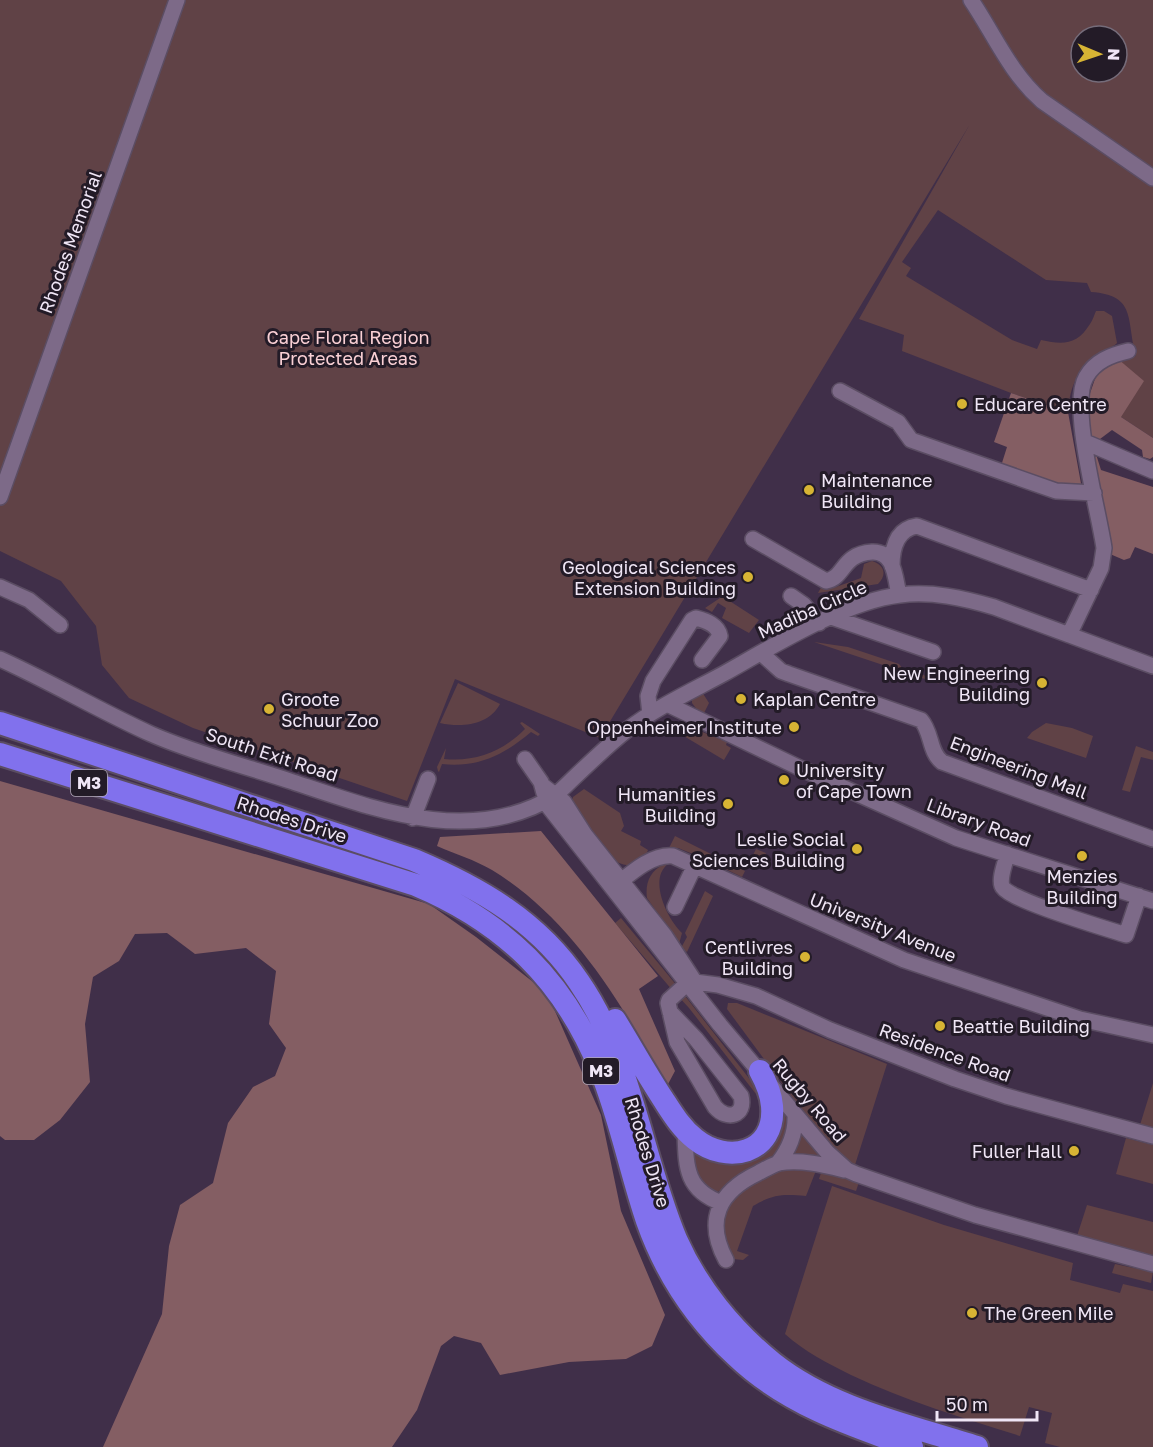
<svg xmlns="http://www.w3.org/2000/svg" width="1153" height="1447" viewBox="0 0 1153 1447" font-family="'Golos Text',sans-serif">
  <rect width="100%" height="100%" fill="#402f49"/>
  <!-- green -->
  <path fill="#604246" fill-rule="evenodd" d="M0,0H1153V438L1121,417L1118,359L1136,356C1126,320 1137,295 1091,292L1087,283L1046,280L938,210L902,262L911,268L906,276L1012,340L1037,349L1041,340C1063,345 1077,345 1090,324C1093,320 1094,315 1096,311H1104L1112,316L1117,343C1112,348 1106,349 1101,352C1078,367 1070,386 1068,412L1011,393L902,351L904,335L859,319L970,124L600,738L455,679L407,801L193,728L129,698L102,665L96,626L61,581L0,551ZM1081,36H1117V72H1081Z
    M872,561C885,565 887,575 878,584L818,593L823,584L833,588L861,578L864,564Z
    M720,598H725L759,620L749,633L722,618L726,608L718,603L712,612L705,608Z
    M814,642L848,647L899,664L903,669L911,668L940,684Z
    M458,683L500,704C489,725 462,728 440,723Z
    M702,692L709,703L704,713L698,711L692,703V699Z
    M522,722L540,734L538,736L531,732C504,755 477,768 442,764L439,772L438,771L437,767L446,748L444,759C476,762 502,752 525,729L520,723Z
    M678,722L727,742L726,745L731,748L724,760L677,732L675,734L664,729L667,726H677Z
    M1046,723L1072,728L1093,736L1086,758L1027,738L1032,732Z
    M1136,746L1153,752V760L1141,757L1130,792L1122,790Z
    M584,789L620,813L624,826L621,831L641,841L640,845L648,850L644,859C640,861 635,864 630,865C606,868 583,819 572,801L573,797Z
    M675,836L711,854L708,860L678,848H669Z
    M756,849L766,853L761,865L750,861Z
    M720,858L745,871L742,877L717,865Z
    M664,864H668C648,879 667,919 682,933L679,944L647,898C645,883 650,871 664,864Z
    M705,891L713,896L687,952L681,948L687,937L685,933Z
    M621,918L678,987L673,991L615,923Z
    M682,992L762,1095V1105L756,1094L689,1008L678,996Z
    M728,1003H737L887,1064L854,1168L832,1151L727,1009Z
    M1153,1083V1129L1140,1125Z
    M778,1107L787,1114C789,1120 788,1125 787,1132C782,1160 760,1160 741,1174C731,1181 726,1189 715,1193L694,1180L693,1149L735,1158Z
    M799,1125L821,1154L819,1158H790Z
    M1126,1138L1153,1145V1184L1116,1174Z
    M782,1168H817L806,1196C783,1194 773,1194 753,1206L737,1251L749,1255L743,1260L733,1259C715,1231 721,1205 748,1185C757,1177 771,1173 782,1168Z
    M822,1170L859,1182L856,1191L819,1179Z
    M832,1186L944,1225L1073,1263L1070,1280L1120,1293L1123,1284L1153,1291V1447H1060L1045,1443L1052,1413L1029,1407L1020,1436C963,1418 906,1401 851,1375C827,1363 805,1352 785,1334Z
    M1087,1205L1153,1222V1256L1077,1236Z
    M1115,1264L1153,1272L1151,1283L1112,1273Z"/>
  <!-- forest -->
  <path fill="#845e63" d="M1118,359L1144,381L1121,417L1153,438V457L1150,459L1143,457L1142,450L1112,430L1096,442L1095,451L1101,470L1153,487V554L1135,547L1130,558L1124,560L1110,554L1090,448L1087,402L1096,376L1106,364Z
    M1011,393L1068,412L1082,489L1077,490L1001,466L1007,447L994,442Z
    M0,781L429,904L476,937L547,993L601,1115L621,1211L665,1315L652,1346L626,1359L569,1362L500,1375L481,1343L454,1336L441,1346L417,1410L392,1447H103L162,1314L169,1246L180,1205L213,1183L228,1123L253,1087L275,1076L286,1048L269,1024L276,971L246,948L195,954L167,933L135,934L119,961L93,977L85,1024L90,1082L60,1120L34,1140H5L0,1136Z
    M541,831L658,976L639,989L675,1071L667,1086C623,1005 572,919 492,870C475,860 455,854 437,846L440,837Z"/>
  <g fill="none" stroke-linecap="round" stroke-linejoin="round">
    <!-- minor casing -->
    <g stroke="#5b4d63" stroke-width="18">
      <path id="minor" d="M971,0C994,34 1010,73 1042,101L1153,178
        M840,391L898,422L911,440L1056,491L1094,493
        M1085,442L1153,471
        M0,497L177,0
        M753,539L826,581C845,578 841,554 872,552C895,551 895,578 899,595
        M892,566C892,547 897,529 917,526L1091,590
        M0,587L29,600L60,625
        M791,596L804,605L819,623
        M831,617L933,652
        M1069,635L1101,568L1104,548C1099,511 1069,406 1086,377C1095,361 1111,355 1128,351
        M761,653L781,671L789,674L921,720C932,732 929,752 942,762L1153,839
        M0,659C51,682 100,711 151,734C196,754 246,766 293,782C377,810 473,847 556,795C579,773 602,750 627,730C657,707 692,691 725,673C773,646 846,601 900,595C932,591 963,598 994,607L1153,666
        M667,704L802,769L956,838L1153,901
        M650,714L648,696L653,681L692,620L696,618C707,621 718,625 720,636L702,660
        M525,759L541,782L544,793
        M542,785L564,802L585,835L665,936L695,982L718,985L756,996L830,1030L955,1079L1006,1096L1153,1136
        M545,802L720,1025L827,1152L847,1170L856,1174L975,1215L1153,1264
        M413,818L428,779
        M1007,854C1006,862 999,877 1002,886C1005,899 1108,929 1126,935L1139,896
        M614,887C630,874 651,854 673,856L904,960L1080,1019L1153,1035
        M675,907L695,865
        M670,1012L696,1039L741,1096C746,1116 727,1121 715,1107L677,1042L668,1003L669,1000L692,979
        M685,1131C686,1166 685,1190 722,1203
        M778,1163C790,1148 796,1133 795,1114
        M726,1260C705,1221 718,1192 758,1173C764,1170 772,1165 779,1163C800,1159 824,1165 844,1170"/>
    </g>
    <!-- highway casing -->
    <g stroke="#5b4d63" stroke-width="26">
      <path id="highway" d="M0,723L414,860C480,888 538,921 579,982C632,1059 641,1155 676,1239C697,1287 733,1331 773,1363C831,1409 909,1425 977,1447
        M0,754L416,885C504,922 564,980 600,1069C620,1118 630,1171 647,1221C665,1272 696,1319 736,1356C785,1403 849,1425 912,1447
        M615,1020C631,1046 646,1073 663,1099C672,1113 681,1128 695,1139C727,1165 776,1154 772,1106C771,1093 766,1082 760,1071"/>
    </g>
    <!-- minor -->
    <use href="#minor" stroke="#7d6a88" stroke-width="15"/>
    <!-- highway -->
    <use href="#highway" stroke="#8171ed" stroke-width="22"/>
  </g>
  <!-- markers -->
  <g fill="#d7b434" stroke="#231b27" stroke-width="2">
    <circle cx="962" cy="404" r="6"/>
    <circle cx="809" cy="490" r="6"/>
    <circle cx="748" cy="577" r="6"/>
    <circle cx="1042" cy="683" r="6"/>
    <circle cx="741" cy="699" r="6"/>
    <circle cx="269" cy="709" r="6"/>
    <circle cx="794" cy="727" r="6"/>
    <circle cx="784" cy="780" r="6"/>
    <circle cx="728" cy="804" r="6"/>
    <circle cx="857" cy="849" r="6"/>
    <circle cx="1082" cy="856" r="6"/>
    <circle cx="805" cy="957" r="6"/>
    <circle cx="940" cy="1026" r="6"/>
    <circle cx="1074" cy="1151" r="6"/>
    <circle cx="972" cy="1313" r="6"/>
  </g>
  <g text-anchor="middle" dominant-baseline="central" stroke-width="6" stroke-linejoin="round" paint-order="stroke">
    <!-- shield labels -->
    <g fill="#231b27" stroke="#b2a9b8" stroke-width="1.5">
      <rect x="71" y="770" width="36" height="26" rx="4.5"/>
      <rect x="583" y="1058" width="36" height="26" rx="4.5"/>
    </g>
    <g font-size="16" font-weight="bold" fill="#f0e6f6">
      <text x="89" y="783">M3</text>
      <text x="601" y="1071">M3</text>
    </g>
    <!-- street labels -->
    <g font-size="18" fill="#f0e6f6" stroke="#231b27">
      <text transform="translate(70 242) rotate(-70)">Rhodes Memorial</text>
      <text transform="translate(812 609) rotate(-24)">Madiba Circle</text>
      <text transform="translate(272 754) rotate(18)">South Exit Road</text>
      <text transform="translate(1019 767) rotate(21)">Engineering Mall</text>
      <text transform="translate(292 819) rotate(18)">Rhodes Drive</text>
      <text transform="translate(979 822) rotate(20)">Library Road</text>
      <text transform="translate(883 927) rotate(22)">University Avenue</text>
      <text transform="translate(945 1052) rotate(20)">Residence Road</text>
      <text transform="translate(810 1100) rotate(50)">Rugby Road</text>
      <text transform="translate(648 1152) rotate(73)">Rhodes Drive</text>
    </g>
    <!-- park labels -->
    <g font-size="18" fill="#fad0d5" stroke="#231b27">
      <text x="348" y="337">Cape Floral Region<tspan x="348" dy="21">Protected Areas</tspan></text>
    </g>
    <!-- poi labels -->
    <g font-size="18" fill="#f0e6f6" stroke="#231b27" text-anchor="start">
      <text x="974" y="404">Educare Centre</text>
      <text x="821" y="480">Maintenance<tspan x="821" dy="21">Building</tspan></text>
      <text x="736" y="567" text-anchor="end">Geological Sciences<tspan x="736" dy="21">Extension Building</tspan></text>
      <text x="1030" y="673" text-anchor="end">New Engineering<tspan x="1030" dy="21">Building</tspan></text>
      <text x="281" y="699">Groote<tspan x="281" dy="21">Schuur Zoo</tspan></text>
      <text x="753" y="699">Kaplan Centre</text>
      <text x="782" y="727" text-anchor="end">Oppenheimer Institute</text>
      <text x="796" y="770">University<tspan x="796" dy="21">of Cape Town</tspan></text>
      <text x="716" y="794" text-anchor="end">Humanities<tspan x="716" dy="21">Building</tspan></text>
      <text x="845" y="839" text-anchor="end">Leslie Social<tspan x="845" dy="21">Sciences Building</tspan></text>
      <text x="1082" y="876" text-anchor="middle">Menzies<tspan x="1082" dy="21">Building</tspan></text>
      <text x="793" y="947" text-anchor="end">Centlivres<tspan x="793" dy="21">Building</tspan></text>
      <text x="952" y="1026">Beattie Building</text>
      <text x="1062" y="1151" text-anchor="end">Fuller Hall</text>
      <text x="984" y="1313">The Green Mile</text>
    </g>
  </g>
  <!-- north arrow -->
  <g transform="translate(1099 54) rotate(92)"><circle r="28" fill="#231b27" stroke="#756c7a" stroke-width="1.5"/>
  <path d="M0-4.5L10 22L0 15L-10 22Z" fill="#d7b434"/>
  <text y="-9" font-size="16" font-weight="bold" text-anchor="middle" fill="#f0e6f6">N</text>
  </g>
  <!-- scale -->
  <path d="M937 1411v9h100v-9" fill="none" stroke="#f0e6f6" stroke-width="3"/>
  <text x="946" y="1411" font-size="18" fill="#f0e6f6" stroke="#231b27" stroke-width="4.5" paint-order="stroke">50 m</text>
</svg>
